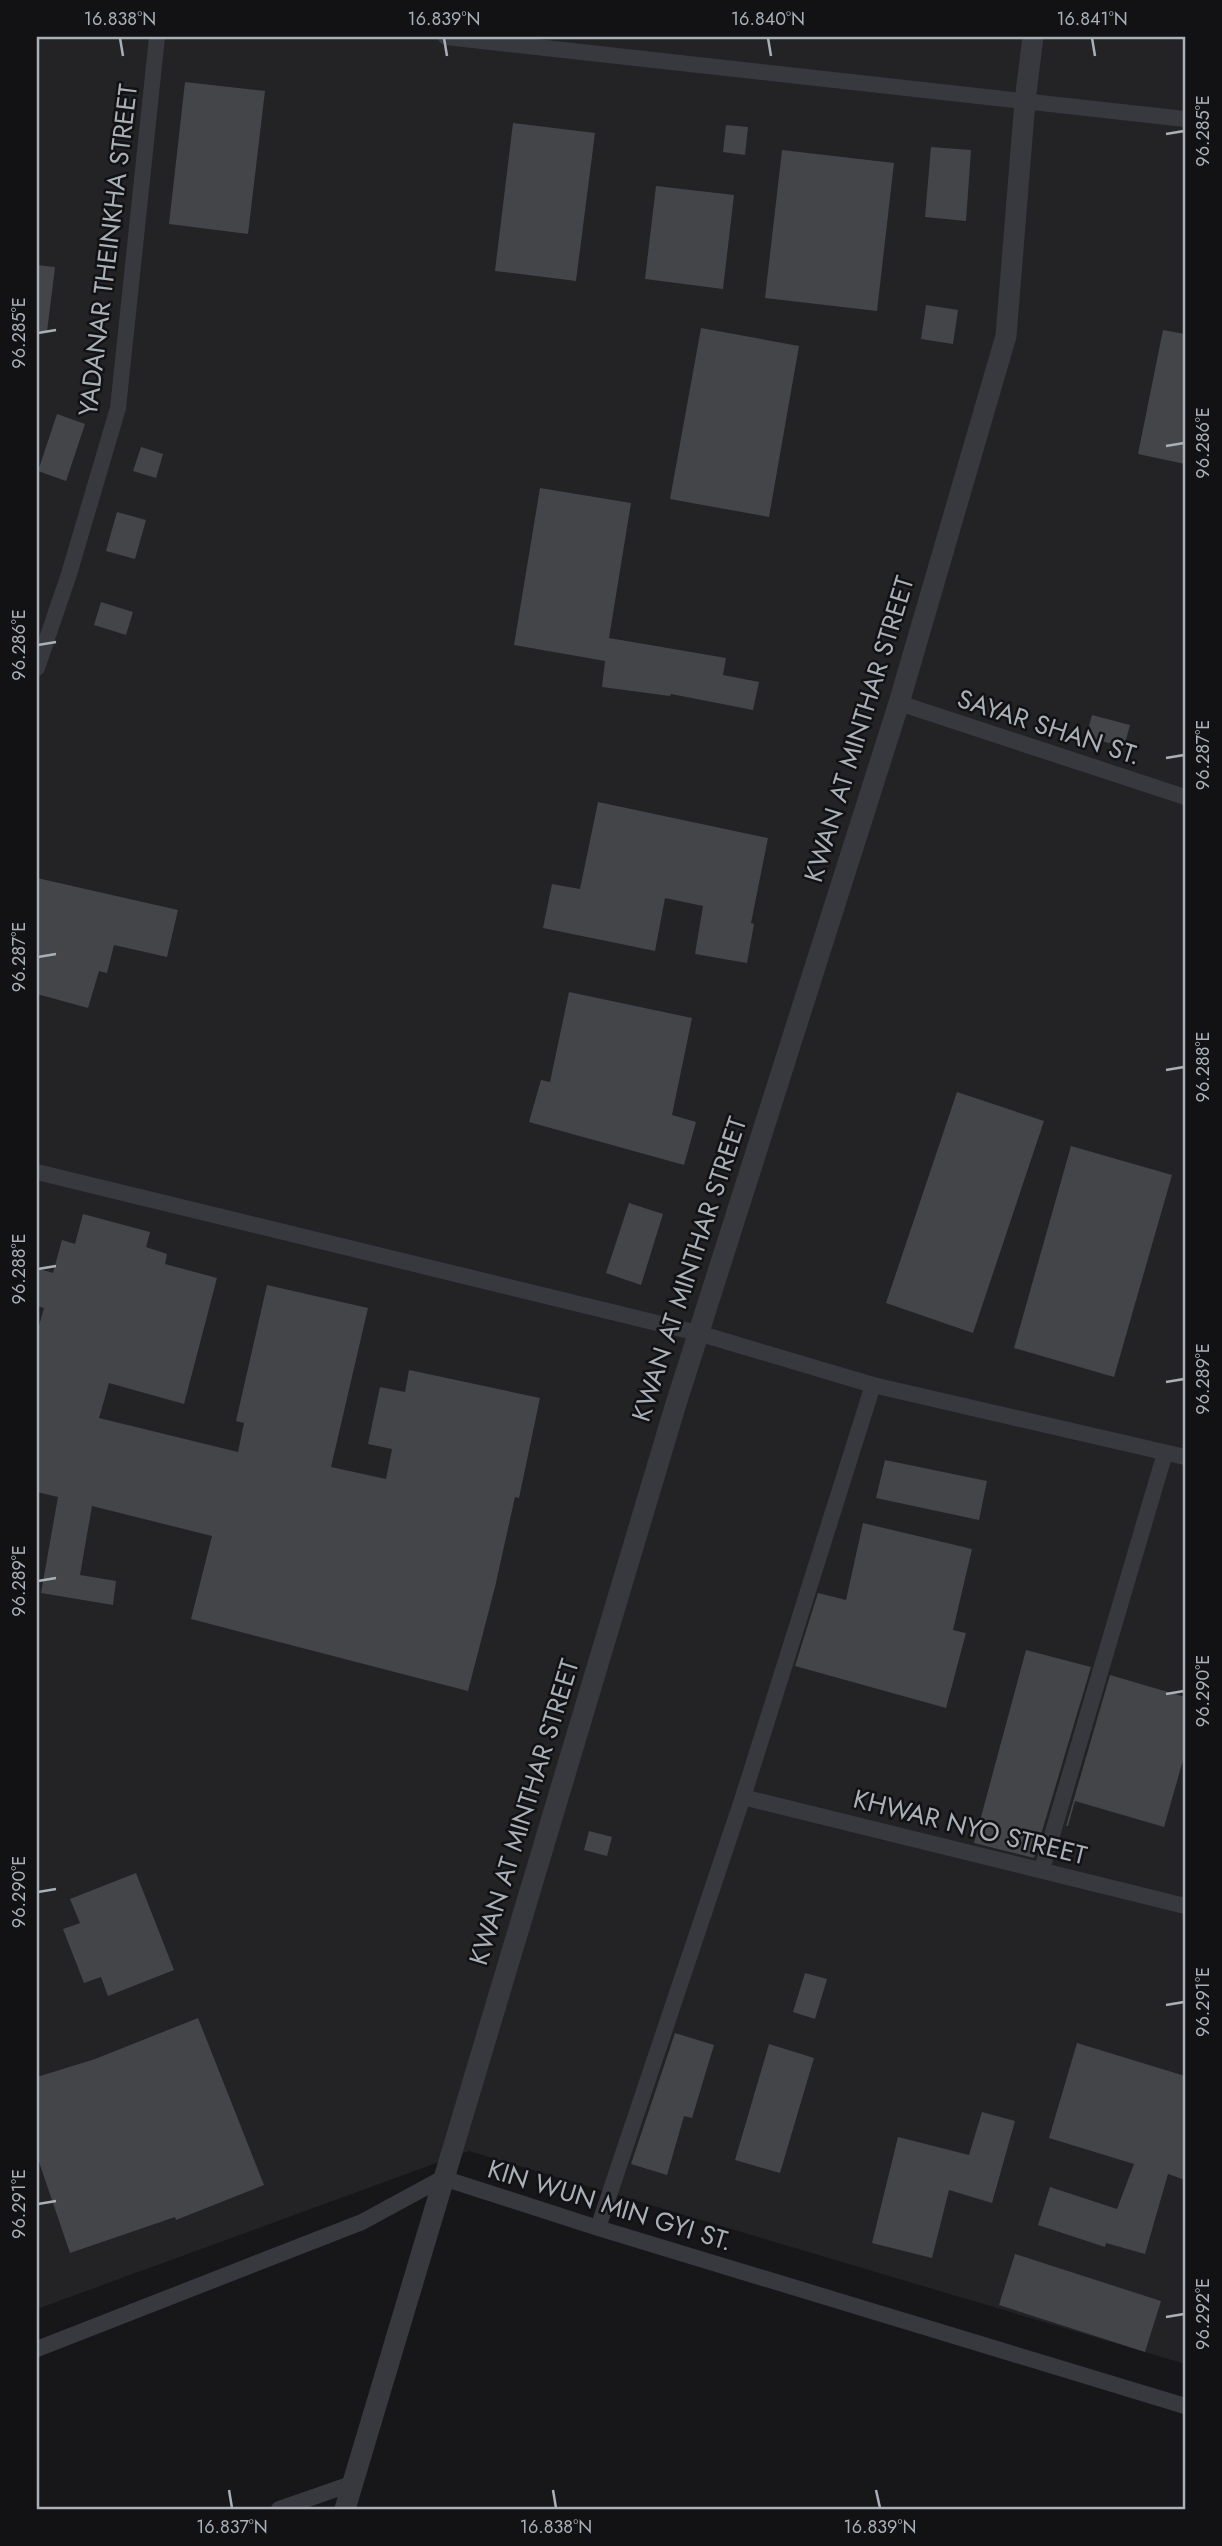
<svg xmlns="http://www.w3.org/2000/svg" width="1222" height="2546" viewBox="0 0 1222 2546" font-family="Jost,sans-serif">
  <rect width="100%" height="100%" fill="#171719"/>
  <!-- built -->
  <path fill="#232326" d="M37,37H1185V2364L469,2151L37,2309Z"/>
  <!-- building -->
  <path fill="#434549" d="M185,82L265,91L248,234L169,224Z
    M513,123L595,133L576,281L495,271Z
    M726,125L748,127L745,155L723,152Z
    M931,147L971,150L966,221L925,217Z
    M782,150L894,163L877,311L765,298Z
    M656,186L734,195L723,289L645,279Z
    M37,265L55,267L47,332L37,331Z
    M926,305L958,310L953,344L921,339Z
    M701,328L799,346L769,517L670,499Z
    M1163,330L1185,334V464L1138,454Z
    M57,414L85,424L66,481L38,471Z
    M141,447L163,454L156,478L133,471Z
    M540,488L631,503L609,638L726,658L723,675L759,682L753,710L671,694L670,696L602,687L605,661L514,645Z
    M117,512L146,520L135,559L106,551Z
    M101,602L133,612L126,635L94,625Z
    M1092,715L1130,725L1124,747L1086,737Z
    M598,802L768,838L751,923L754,924L747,963L695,954L703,906L665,898L655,951L543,928L552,884L580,889Z
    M37,878L178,910L167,957L114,945L107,973L99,971L88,1008L37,994Z
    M569,992L692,1018L672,1115L696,1122L684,1165L529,1122L541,1080L550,1082Z
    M957,1092L1044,1121L973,1333L886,1303Z
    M1071,1146L1172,1175L1114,1377L1014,1348Z
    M629,1203L663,1214L641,1285L606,1273Z
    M83,1214L150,1232L146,1247L167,1254L165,1264L217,1278L184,1404L109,1383L99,1418L238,1452L244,1423L236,1421L267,1285L368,1308L331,1467L386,1479L392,1449L368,1444L380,1387L405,1392L409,1370L540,1398L519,1498L515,1497L495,1587L468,1691L191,1619L212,1536L92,1506L80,1575L116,1581L113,1605L41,1593L58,1497L37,1492V1333L44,1308L37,1306V1268L53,1273L62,1240L75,1244Z
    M885,1460L987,1481L979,1520L876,1498Z
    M863,1523L972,1549L953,1630L966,1633L946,1708L795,1666L818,1593L846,1600Z
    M1026,1650L1091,1667L1034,1858L974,1843Z
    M1110,1675L1185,1697V1753L1164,1827L1075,1801L1068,1826H1066Z
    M589,1831L612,1837L607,1856L584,1850Z
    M136,1873L174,1970L108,1996L101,1977L84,1983L63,1929L80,1923L70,1899Z
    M805,1973L827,1979L815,2019L793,2012Z
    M198,2018L264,2185L176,2220L175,2217L70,2253L37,2156V2077L95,2059Z
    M675,2033L714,2045L692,2118L684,2116L667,2175L631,2164Z
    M1077,2043L1185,2076V2180L1168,2174L1145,2254L1106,2243L1105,2247L1038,2225L1050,2187L1117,2209L1134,2164L1049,2138Z
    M769,2044L814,2058L780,2173L735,2160Z
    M982,2112L1015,2121L992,2203L949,2190L932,2258L872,2243L898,2137L969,2155Z
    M1015,2254L1161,2301L1145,2352L999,2305Z"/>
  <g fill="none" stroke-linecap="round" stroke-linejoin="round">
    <!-- minor -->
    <path stroke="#38393e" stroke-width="16" d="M446,37L1185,119
      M37,668L69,574L118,408L157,37
      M899,703L1185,797
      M37,1172L698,1333L873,1385L1185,1457
      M743,1797L1185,1906
      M1042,1869L1165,1453
      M598,2228L743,1797L873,1385
      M37,2349L362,2222L443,2178L598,2228L1185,2406
      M279,2509L351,2484"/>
    <!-- tertiary -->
    <path stroke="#38393e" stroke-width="21" d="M345,2509L675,1407L899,703L1006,336L1025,101L1033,37"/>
  </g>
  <!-- ticks -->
  <path fill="none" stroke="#a9b0b8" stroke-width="2.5" d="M120,38L123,56M444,38L447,56M768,38L771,56M1092,38L1095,56M1166,134L1184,131M38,333L56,330M1166,446L1184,443M38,645L56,642M1166,758L1184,755M38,957L56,954M1166,1070L1184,1067M38,1269L56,1266M1166,1382L1184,1379M38,1581L56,1578M1166,1694L1184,1691M38,1892L56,1889M1166,2005L1184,2002M38,2204L56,2201M1166,2317L1184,2314M229,2490L232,2508M553,2490L556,2508M876,2490L880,2508"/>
  <g text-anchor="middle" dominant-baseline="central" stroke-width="5" stroke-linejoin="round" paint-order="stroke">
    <!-- street labels -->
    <g font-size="26" fill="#a9b0b8" stroke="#121214">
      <text transform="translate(108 250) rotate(-83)">YADANAR THEINKHA STREET</text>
      <text transform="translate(1049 727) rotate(18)">SAYAR SHAN ST.</text>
      <text transform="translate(859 729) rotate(-73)">KWAN AT MINTHAR STREET</text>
      <text transform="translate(689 1269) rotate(-72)">KWAN AT MINTHAR STREET</text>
      <text transform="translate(524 1812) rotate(-73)">KWAN AT MINTHAR STREET</text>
      <text transform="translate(970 1827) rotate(14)">KHWAR NYO STREET</text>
      <text transform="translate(610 2205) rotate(17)">KIN WUN MIN GYI ST.</text>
    </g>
  </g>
  <!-- border -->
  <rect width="1222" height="2546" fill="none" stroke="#121214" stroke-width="77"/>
  <rect x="38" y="38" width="1146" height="2470" fill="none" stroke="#a9b0b8" stroke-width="2.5"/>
  <g font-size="18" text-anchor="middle" fill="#a9b0b8">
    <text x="120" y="25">16.838°N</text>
    <text x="444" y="25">16.839°N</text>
    <text x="768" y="25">16.840°N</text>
    <text x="1092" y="25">16.841°N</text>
    <text transform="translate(1203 131) rotate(-90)" y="6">96.285°E</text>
    <text transform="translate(19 333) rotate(-90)" y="6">96.285°E</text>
    <text transform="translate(1203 443) rotate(-90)" y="6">96.286°E</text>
    <text transform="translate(19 645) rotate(-90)" y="6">96.286°E</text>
    <text transform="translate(1203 755) rotate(-90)" y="6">96.287°E</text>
    <text transform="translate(19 957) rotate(-90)" y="6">96.287°E</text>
    <text transform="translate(1203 1067) rotate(-90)" y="6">96.288°E</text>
    <text transform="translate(19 1269) rotate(-90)" y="6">96.288°E</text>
    <text transform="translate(1203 1379) rotate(-90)" y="6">96.289°E</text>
    <text transform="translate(19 1581) rotate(-90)" y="6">96.289°E</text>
    <text transform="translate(1203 1691) rotate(-90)" y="6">96.290°E</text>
    <text transform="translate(19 1892) rotate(-90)" y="6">96.290°E</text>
    <text transform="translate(1203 2002) rotate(-90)" y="6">96.291°E</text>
    <text transform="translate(19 2204) rotate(-90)" y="6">96.291°E</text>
    <text transform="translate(1203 2314) rotate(-90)" y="6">96.292°E</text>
    <text x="232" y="2533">16.837°N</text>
    <text x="556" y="2533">16.838°N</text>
    <text x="880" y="2533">16.839°N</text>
  </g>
</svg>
